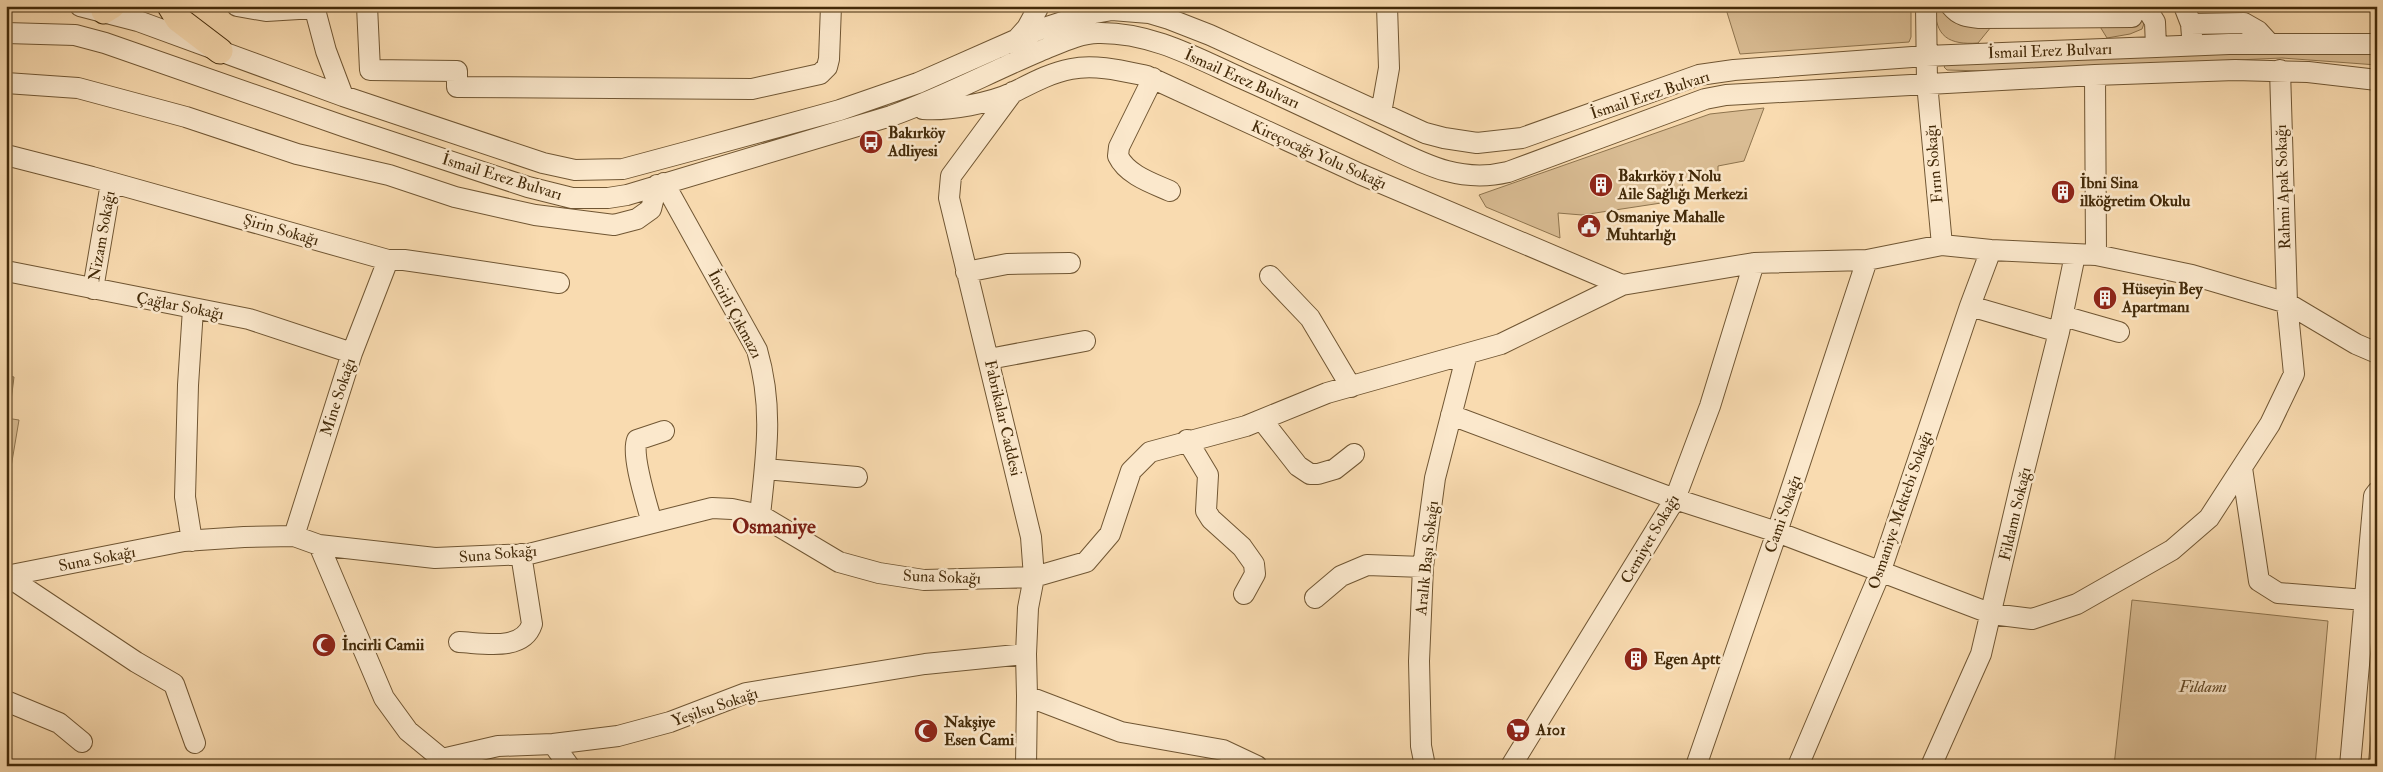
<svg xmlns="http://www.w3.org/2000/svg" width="2383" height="772" viewBox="0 0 2383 772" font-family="'IM FELL Double Pica',serif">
  <rect width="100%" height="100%" fill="#f9dbb0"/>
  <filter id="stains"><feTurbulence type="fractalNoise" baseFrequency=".004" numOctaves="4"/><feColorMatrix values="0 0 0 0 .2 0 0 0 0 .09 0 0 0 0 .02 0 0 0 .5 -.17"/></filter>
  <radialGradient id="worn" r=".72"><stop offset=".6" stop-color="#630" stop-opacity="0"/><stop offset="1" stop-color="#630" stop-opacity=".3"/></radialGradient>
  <!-- green -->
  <path fill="#dabd94" stroke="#8e744e" d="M1725,6H1911V37L1909,42L1740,54Z
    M1935,6H1941C1949,29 1970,26 1991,27L1978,43C1949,45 1935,37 1935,6Z
    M2135,11L2145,21L2142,29L2130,34L2107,38L2099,25Z
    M2377,51V65L2282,58L1984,71L1947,70L1944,67L1947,63L2114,56Z
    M1764,108L1744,161L1718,166V178L1683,180L1681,200L1582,215L1558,213L1560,238L1486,207L1479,195L1710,114Z
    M6,418L19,420L8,485H6Z
    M2132,600L2328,621L2315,766H2114Z
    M2377,674V766H2368Z"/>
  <!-- water -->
  <path fill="#bb9f77" stroke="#8b704b" d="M6,375L14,377L11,401L6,400Z"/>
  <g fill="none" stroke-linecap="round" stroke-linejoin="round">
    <!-- minor casing -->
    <g stroke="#705633" stroke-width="22">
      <path id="minor" d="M80,6L138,21L343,96L543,163L575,170L623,169L690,151L840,110L918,83L1038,30L1084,15L1112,10L1149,13L1169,19L1210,35L1425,133L1444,138L1477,143L1522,138L1699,75L1734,70L1926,56L2156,47L2229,44H2377
        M237,6L266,11L315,8
        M314,6L326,51L343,96
        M367,6L370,70L457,71V87L752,89L820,74L827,67L829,59L831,6
        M1926,6L1927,83L1942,245
        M1951,6C1959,16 1968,17 1979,18L2132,17
        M2145,6L2155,22L2156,47
        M2184,6L2191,24L2192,36
        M2191,24L2244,23L2258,31L2269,43
        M6,33L75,35L105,43L346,127L528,187L572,198H608L627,195L891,116C942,98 990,72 1040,51C1058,44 1079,33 1098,33C1150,32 1195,57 1241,78C1284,97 1326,117 1368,137C1416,159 1454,185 1508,172L1705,99L1726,95L2095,75L2235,70L2308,72L2377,80
        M1018,38L1027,28L1039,6
        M2095,75L2096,255
        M1153,78L1119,147L1118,156C1127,175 1152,183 1170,191
        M6,83L78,88L186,117L297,154L389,175L455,197L535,215L614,225L637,219L651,209L657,185
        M1013,92L951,176L949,198L1031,537L1034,577L1028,608L1026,654L1027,696L1026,766
        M923,109C949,111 991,103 1014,92C1032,83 1050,73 1071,69C1095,64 1123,71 1147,76L1360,174L1622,285
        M1381,113L1389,68L1387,6
        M6,155L92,177L388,260H404L439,265L559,283
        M664,183L757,350C774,408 766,457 760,515
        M6,271L249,319L352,353
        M966,272L1007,264L1070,263
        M1270,276L1310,318L1351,387
        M93,289L111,183
        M1970,306L2059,332
        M2063,316L2119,332
        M989,359L1085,341
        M1451,415L1675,499L1777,532L1992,614L2032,619L2077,604L2172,550L2209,518L2270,424L2294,374L2287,303L2280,70
        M1262,420L1298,466L1310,474H1318L1335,469L1354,454
        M1187,440L1208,475L1206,511L1211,519L1242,547L1254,564L1255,574L1244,594
        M2242,468L2259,581L2278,593L2365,600
        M765,469L857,477
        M652,523C647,504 631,456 637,440L664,431
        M294,536L352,353L388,260
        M192,541L185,497L188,385L193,309
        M319,545L384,698L408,731L442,759
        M6,576L184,541L244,537L294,536L319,545L435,558L529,554L712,508L732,509L760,515L839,562L879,573L924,580L1034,577L1086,562L1110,534L1131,471L1150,452L1246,426L1327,393L1501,344L1622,285L1754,263L1867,260L1942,245L1991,250L2096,255L2192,275L2287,303L2356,344L2377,353
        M7,576L136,662L174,684L195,743
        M1315,598L1341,576L1367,565L1423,567
        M459,642C483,643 523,652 532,624L521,554
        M1027,696L1121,732L1223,750L1257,766
        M6,701L59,723L82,742
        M553,744L569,766
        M440,766L442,759L498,746L553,744L618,736L670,722L746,693L925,664L1026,654
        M1425,766L1421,746L1419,661L1423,567L1435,478L1467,354
        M1511,766L1675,499L1710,406L1754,263
        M1696,766L1777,532L1867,260
        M1798,766L1880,573L1970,306L1991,250
        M1931,766L1981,654L2023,475L2059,332L2075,255
        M2350,766L2374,496L2377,492"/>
    </g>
    <!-- major casing -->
    <g stroke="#432a09" stroke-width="27">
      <path id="major" d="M170,6L178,19L220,51
        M104,11L112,6"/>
    </g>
    <!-- minor -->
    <use href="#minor" stroke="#fbe8cc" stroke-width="20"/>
    <!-- major -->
    <use href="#major" stroke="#f9dbb0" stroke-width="25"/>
  </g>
  <!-- icons -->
  <defs>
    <g id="bus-disc" transform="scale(1.25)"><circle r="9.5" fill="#8f2418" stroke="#fbe8cc"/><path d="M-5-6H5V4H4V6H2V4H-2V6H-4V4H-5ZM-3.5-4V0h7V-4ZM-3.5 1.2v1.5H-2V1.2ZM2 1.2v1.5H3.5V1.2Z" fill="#fff"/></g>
    <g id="building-disc" transform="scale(1.25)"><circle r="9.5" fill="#8f2418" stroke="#fbe8cc"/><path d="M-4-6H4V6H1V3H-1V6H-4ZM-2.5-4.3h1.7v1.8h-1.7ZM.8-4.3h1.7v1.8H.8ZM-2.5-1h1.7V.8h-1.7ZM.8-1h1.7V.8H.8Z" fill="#fff"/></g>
    <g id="civic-disc" transform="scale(1.25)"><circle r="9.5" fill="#8f2418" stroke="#fbe8cc"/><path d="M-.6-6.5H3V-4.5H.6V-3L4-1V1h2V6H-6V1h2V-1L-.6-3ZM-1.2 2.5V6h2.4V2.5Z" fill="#fff"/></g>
    <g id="mosque-disc" transform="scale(1.25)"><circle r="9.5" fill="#8f2418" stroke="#fbe8cc"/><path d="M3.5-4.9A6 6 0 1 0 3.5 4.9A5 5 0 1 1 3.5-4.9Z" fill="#fff"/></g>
    <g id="supermarket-disc" transform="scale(1.25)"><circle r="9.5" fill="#8f2418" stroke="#fbe8cc"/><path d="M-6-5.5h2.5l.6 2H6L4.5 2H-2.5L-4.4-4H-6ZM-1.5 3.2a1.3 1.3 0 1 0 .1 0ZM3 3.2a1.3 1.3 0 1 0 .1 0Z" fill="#fff"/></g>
  </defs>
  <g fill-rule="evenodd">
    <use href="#bus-disc" x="871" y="142"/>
    <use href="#building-disc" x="1601" y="185"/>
    <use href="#building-disc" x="2063" y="192"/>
    <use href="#civic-disc" x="1589" y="226"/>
    <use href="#building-disc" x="2105" y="298"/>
    <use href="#mosque-disc" x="324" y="645"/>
    <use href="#building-disc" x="1636" y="659"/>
    <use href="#supermarket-disc" x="1518" y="730"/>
    <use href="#mosque-disc" x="926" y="731"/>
  </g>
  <g text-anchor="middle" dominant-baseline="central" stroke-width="5" stroke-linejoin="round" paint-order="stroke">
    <!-- street labels -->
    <g font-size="16" fill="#432a09" stroke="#fbe8cc">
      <text transform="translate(2050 51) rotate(-2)">İsmail Erez Bulvarı</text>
      <text transform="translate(1242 79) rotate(24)">İsmail Erez Bulvarı</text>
      <text transform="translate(1650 95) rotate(-18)">İsmail Erez Bulvarı</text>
      <text transform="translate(1319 155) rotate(24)">Kireçocağı Yolu Sokağı</text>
      <text transform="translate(1934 164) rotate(-95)">Fırın Sokağı</text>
      <text transform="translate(502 177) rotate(17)">İsmail Erez Bulvarı</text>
      <text transform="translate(2283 187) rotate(-92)">Rahmi Apak Sokağı</text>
      <text transform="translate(281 230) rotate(16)">Şirin Sokağı</text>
      <text transform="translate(102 236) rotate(-80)">Nizam Sokağı</text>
      <text transform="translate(180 306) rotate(11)">Çağlar Sokağı</text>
      <text transform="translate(735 314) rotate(62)">İncirli Çıkmazı</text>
      <text transform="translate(338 397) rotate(-72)">Mine Sokağı</text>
      <text transform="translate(1003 418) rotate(77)">Fabrikalar Caddesi</text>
      <text transform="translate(1900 510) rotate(-71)">Osmaniye Mektebi Sokağı</text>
      <text transform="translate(1783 514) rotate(-71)">Cami Sokağı</text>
      <text transform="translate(2015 514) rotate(-77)">Fildamı Sokağı</text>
      <text transform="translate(1650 539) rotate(-60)">Cemiyet Sokağı</text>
      <text transform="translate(498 554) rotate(-5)">Suna Sokağı</text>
      <text transform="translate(1427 558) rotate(-84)">Aralık Başı Sokağı</text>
      <text transform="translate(97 559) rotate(-11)">Suna Sokağı</text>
      <text transform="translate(942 577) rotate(2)">Suna Sokağı</text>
      <text transform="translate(715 707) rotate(-19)">Yeşilsu Sokağı</text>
    </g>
    <!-- poi labels -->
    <g font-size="16" font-weight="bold" fill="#432a09" stroke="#fbe8cc" text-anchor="start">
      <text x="888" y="133">Bakırköy<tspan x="888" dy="18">Adliyesi</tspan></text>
      <text x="1618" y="176">Bakırköy 1 Nolu<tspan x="1618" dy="18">Aile Sağlığı Merkezi</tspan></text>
      <text x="2080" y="183">İbni Sina<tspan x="2080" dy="18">ilköğretim Okulu</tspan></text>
      <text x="1606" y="217">Osmaniye Mahalle<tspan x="1606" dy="18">Muhtarlığı</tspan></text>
      <text x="2122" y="289">Hüseyin Bey<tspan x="2122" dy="18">Apartmanı</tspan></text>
      <text x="342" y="645">İncirli Camii</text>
      <text x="1654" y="659">Egen Aptt</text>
      <text x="944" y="722">Nakşiye<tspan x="944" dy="18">Esen Cami</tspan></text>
      <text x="1536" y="730">A101</text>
    </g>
    <!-- park labels -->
    <g font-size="16" font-style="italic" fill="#614725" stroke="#fbe8cc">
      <text x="2203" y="687">Fildamı</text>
    </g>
    <!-- district labels -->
    <g font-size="21" font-weight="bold" fill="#7a1f14" stroke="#fbe8cc">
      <text x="774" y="526">Osmaniye</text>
    </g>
  </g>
  <!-- margin -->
  <rect width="2383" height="772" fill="none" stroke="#f9dbb0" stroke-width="25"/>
  <rect x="8" y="8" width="2368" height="757" fill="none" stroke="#432a09" stroke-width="2.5"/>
  <rect x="12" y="12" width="2358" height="747" fill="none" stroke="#432a09"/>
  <rect width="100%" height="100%" filter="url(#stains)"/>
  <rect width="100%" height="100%" fill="url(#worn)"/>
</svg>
